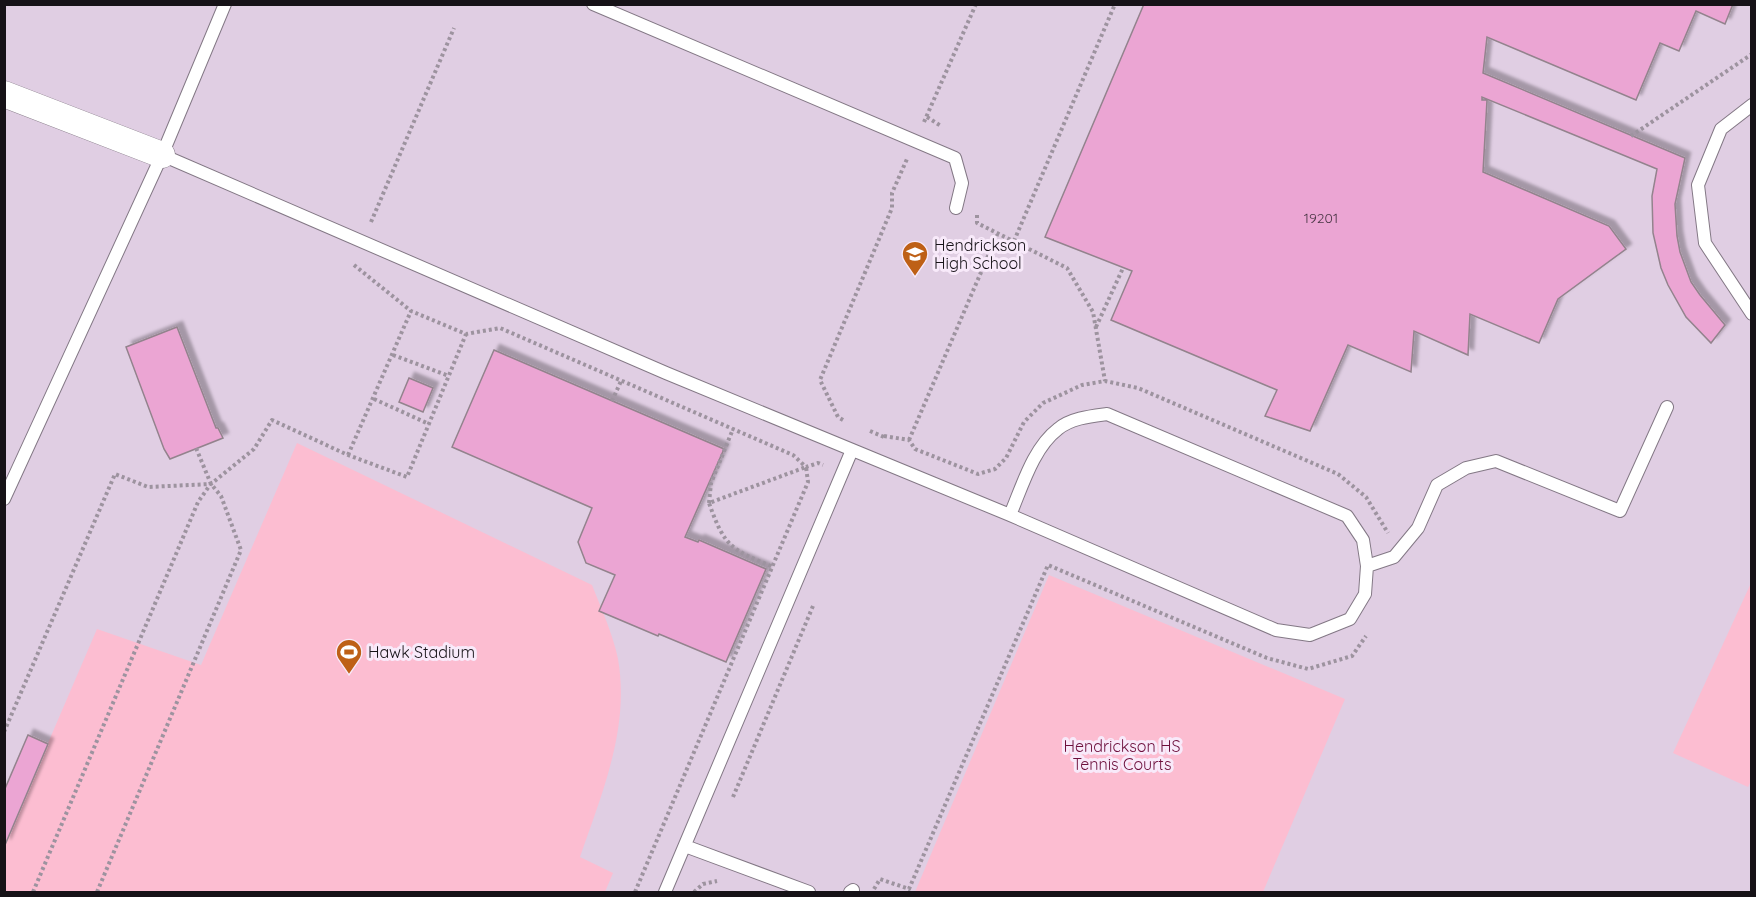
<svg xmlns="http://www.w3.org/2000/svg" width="1756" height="897" viewBox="0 0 1756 897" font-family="Quicksand,sans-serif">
  <defs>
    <filter id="shadow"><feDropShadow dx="5.5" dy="-5.5" stdDeviation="1.5" flood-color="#0004"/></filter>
  </defs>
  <rect width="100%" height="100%" fill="#eaddec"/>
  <!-- built -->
  <path fill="#e0cee3" d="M5,5H1751V892H5Z"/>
  <!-- green -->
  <path fill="#fcbdd1" d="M297,443L592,585C601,608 613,634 618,659C630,728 602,793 580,857L613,873L605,892H5V791L28,735L48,743L97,629L201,665Z
    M1049,575L1345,699L1263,892H915Z
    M1751,583L1752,779L1748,787L1673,753Z"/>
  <!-- building -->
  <path fill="#eba5d3" stroke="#93838d" stroke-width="1.5" filter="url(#shadow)" d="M1144,4H1733L1725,24L1696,11L1679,51L1660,43L1636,100L1487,37L1483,73L1685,158L1675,204L1677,236L1680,252L1691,282L1700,295L1725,325L1711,343L1686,317L1668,285L1661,268L1653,233L1652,196L1657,169L1482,97V100H1487L1483,172L1609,226L1626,249L1558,299L1539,343L1470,314L1468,355L1414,331L1411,372L1348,345L1310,431L1265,416L1277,390L1111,320L1132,271L1045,237Z
    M177,327L216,428H218L223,438L170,459L164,449L126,347Z
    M494,350L724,449L685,537L698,542L699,540L766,569L726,662L659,634L658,636L599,611L615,575L586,563L578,542L592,508L452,447Z
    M409,378L433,388L423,412L399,402Z
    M28,735L48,744L5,845L4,791Z"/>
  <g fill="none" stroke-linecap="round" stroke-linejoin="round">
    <!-- lane casing -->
    <g stroke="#837885" stroke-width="14">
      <path id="lane" d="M593,4L955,158L962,183L956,208
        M1752,105L1721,129L1698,185L1705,243L1752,314
        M162,155L666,373L1010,515L1276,630L1310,635L1350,619L1365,594L1367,566L1363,540L1347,516L1107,414C1092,416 1071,418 1058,429C1033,448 1022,487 1010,515
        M4,499L162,155L225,4
        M1367,566L1394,557L1418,528L1437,485L1466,468L1496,461L1620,511L1667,407
        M685,846L809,892
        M665,892L852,450
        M850,892L853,890"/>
    </g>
    <!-- street casing -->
    <g stroke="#837885" stroke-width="27">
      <path id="street" d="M4,94L162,155"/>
    </g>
    <!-- path -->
    <path stroke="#9d939f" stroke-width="4" stroke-dasharray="3 3" stroke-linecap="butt" d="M927,117L941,126
      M924,122L976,4
      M1631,136L1752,54
      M977,215V223L1067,268L1093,312L1105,381
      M371,222L454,28
      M1014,241L1115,4
      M354,265L411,311L466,334L500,328L793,455L806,467L818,463L823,465
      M1096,327L1123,268
      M393,355L449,376
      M374,399L429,424
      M612,401L621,381
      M843,420L838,417L820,380L892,208V193L907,159
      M870,431L884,437
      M884,436L909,440L915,449L978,474L995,469L1006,458L1024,422L1043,403L1082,385L1105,381L1138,388L1338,474L1366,497L1388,533
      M909,440L997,235
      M348,455L411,311
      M709,503L711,483L733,429
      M4,732L115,474L148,487L211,484L254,449L272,420L348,455L407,477L466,334
      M733,797L813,606
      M874,889L880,879L909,889L1048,565L1267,658L1308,669L1352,656L1366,636
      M33,892L198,502L210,485
      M97,892L241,550L221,496L211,484L196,448
      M635,892L808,482L806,467L709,503C725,548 731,549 773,567
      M694,892L703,884L717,881"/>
    <!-- lane -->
    <use href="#lane" stroke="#fff" stroke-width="12"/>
    <!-- street -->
    <use href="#street" stroke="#fff" stroke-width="26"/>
  </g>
  <!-- icons -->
  <defs>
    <g id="school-pin" transform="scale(1.35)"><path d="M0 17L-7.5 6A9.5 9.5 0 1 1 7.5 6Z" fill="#be6016" stroke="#f8eafa"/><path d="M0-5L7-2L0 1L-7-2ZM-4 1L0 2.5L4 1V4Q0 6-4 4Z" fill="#fff"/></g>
    <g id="stadium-pin" transform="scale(1.35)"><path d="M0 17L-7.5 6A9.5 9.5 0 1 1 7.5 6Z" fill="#be6016" stroke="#f8eafa"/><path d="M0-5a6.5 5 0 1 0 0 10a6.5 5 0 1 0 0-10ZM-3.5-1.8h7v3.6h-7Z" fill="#fff"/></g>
  </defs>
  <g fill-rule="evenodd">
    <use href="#school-pin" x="915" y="254"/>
    <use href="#stadium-pin" x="349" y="652"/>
  </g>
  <g text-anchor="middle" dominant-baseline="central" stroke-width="6" stroke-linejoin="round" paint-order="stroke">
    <!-- number labels -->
    <g font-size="14" fill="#4b3746">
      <text x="1321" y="218">19201</text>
    </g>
    <!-- poi labels -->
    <g font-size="16" fill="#161217" stroke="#f8eafa" text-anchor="start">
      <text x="934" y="245">Hendrickson<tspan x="934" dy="18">High School</tspan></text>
      <text x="368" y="652">Hawk Stadium</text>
    </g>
    <!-- park labels -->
    <g font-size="16" fill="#6d0f3c" stroke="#f8eafa">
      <text x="1122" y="746">Hendrickson HS<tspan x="1122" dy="18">Tennis Courts</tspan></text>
    </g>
  </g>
  <!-- border -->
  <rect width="1756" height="897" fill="none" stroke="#161217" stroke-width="12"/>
</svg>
